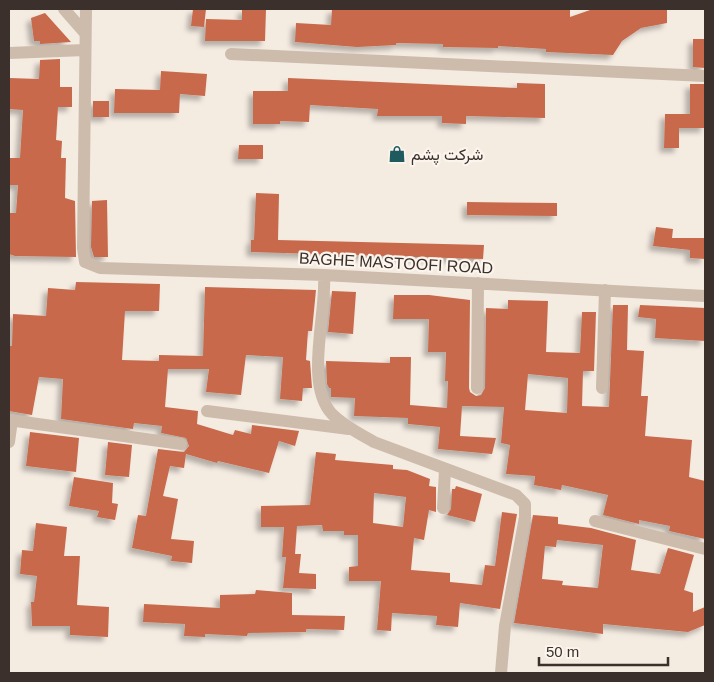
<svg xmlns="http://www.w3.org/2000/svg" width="714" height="682" viewBox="0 0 714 682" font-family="Helvetica,Vazirmatn,sans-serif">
  <defs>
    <filter id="shadow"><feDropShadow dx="-4.5" dy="4.5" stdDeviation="2.5" flood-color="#0004"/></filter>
  </defs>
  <rect width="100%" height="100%" fill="#f4ebe1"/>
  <!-- building -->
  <path fill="#c8694b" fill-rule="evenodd" filter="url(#shadow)" d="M193,9H206L204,27L191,26Z
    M242,9H266L265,41H205L206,19L242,20Z
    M332,9H570V17L593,9H667V23L641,28L622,41L613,55L546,52V49L498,46V48L443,47V44L396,43V45L357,47L295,42L296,23L331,25Z
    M45,13L71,42L40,44V41H34L31,18Z
    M693,39H705V68L693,67Z
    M60,59V87H72V107H58L56,140L62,141L61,158H66L65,198L75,201L76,257L15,256L9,254V213H16L18,185H9V158H20L23,110L9,109V78L39,79L40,60Z
    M161,71L207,74L205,96L180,94L179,113H114L115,89L160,90Z
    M288,78L517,88V83L545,84V118L466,116V124L442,123V116H377L378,109L310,105L309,122L280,121V124H253V91H288Z
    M690,84H705V128H679V148H664L665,114H690Z
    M93,101H109V117H93Z
    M239,145H263V159H238Z
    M256,193L279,194L278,240L484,245L483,259L251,252V240H254Z
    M107,200L108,257H94L91,247L92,201Z
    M467,202L557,203V216L467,215Z
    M656,227L673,229L672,238H705V259L690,258V250L653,246Z
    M76,282L160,284L159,311H125L122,360L159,361V355L203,356L205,287L316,290L312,331H308L306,360L310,361L312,388H303L302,401L280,399L283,357L246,355L241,395L206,392L209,369H168L165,407L198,411L197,424L233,435L235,430L251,434L252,425L299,431L295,446L279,441L269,473L218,461L217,463L186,454L184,468L170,466L163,496L178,499L171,539L194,541L192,563L171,561L172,556L132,548L138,515L146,516L158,449L184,452L189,446L186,438L161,433L162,426L134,423L133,429L61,419L63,379L39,377L32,415L9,411V346H12L13,314L46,316L48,288L75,290Z
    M332,291L356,292L353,334L328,332Z
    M394,295H429L470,300L469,388L470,392L476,396L481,395L485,388L486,308L508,309V300L548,301L546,352L580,353L582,312H596L594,371H583L582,406L609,407L613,305H628L627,350L644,351L641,396H648L645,436L692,440L689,477L705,481V539L669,531L670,526L639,520V524L603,515L608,495L562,485L561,490L534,485L535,476L506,474L510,445L501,443L504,407L462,406L460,436L496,438L492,454L438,449L440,427L408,424V418L354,416L355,398L331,397V388H329L327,384L326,361L390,363V357H411L410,405L447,408L448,381H445L446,352H428L429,319H393ZM528,374L568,378L567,413L525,410Z
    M640,305L705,308V341L655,338L656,319L638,317Z
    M30,432L79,438L76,472L26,466Z
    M108,442L132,445L129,477L105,475Z
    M316,452L336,454L335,460L393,465V469L407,470L430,479L429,486L436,487V512L429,510L424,540L414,538L411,570L450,573V582L482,585L485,565L495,566L502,512L517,514L500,609L460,603L458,627L436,625L437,616L392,613L391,631L377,630L381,581H349V567L358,566V535H344V531H323L322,525L297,526L295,554H301L299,573L316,574V589L283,588L286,557H282L284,527H261V506L310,505ZM374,493L406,497L403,527L373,523Z
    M74,477L113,483L112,503L118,504L115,520L97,517L99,511L69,506Z
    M456,486L482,494L475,522L447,515L451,509L452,489H455Z
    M533,515L558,517V524L591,528L636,540L631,570L660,574L668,548L694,555L684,590L693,593V612L705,607V625L688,632L603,624V634L514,623ZM557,540L603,545L598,588L562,585L563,581L542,579L545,546L556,547Z
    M36,523L67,527L64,556H80L77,605L109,607L108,637L70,635V626H32L31,602H34L37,576L20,574L22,550L33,551Z
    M256,590L292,593V615L345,616L344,630L306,629V632L248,633L247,636L205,634V637L184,636L185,624L143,622L144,604L220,608V595L255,594Z"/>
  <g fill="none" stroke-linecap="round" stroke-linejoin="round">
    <!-- street -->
    <path stroke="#cdbbac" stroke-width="12" d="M64,9L85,33
      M86,9L83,248L85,262L100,268L324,275L705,296
      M9,53L85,50
      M231,54L705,76
      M324,275C327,314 304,384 332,414C344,426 360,434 374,442L516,495L525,504V517L505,626L501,673
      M477,388L478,283
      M602,388L605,290
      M207,411L349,429
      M9,420L181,444
      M9,442L12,420
      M443,508L445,470
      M595,521L705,549"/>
  </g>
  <!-- icons -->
  <defs>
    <g id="shop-bare" transform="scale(1.35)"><path d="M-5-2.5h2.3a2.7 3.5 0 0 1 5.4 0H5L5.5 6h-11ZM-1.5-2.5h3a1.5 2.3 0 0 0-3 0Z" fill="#1f5a5e" stroke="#fbf5ee" stroke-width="2.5" paint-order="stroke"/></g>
  </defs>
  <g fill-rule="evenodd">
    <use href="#shop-bare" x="397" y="154"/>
  </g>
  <g text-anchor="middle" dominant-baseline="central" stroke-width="4.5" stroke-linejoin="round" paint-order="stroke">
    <!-- poi labels -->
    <g font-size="16" fill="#3b302b" stroke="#fbf5ee" text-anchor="start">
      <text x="411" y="154">شرکت پشم</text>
    </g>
    <!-- street labels -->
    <g font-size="16" fill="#3b302b" stroke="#fbf5ee">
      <text transform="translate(396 263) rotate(3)">BAGHE MASTOOFI ROAD</text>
    </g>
  </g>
  <!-- border -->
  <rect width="714" height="682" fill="none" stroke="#3b302b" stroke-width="20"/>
  <!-- scale -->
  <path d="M539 657v8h129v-8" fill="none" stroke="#3b302b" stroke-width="2.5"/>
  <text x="546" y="657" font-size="15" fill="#3b302b" stroke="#fbf5ee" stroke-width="4" paint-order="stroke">50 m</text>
</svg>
